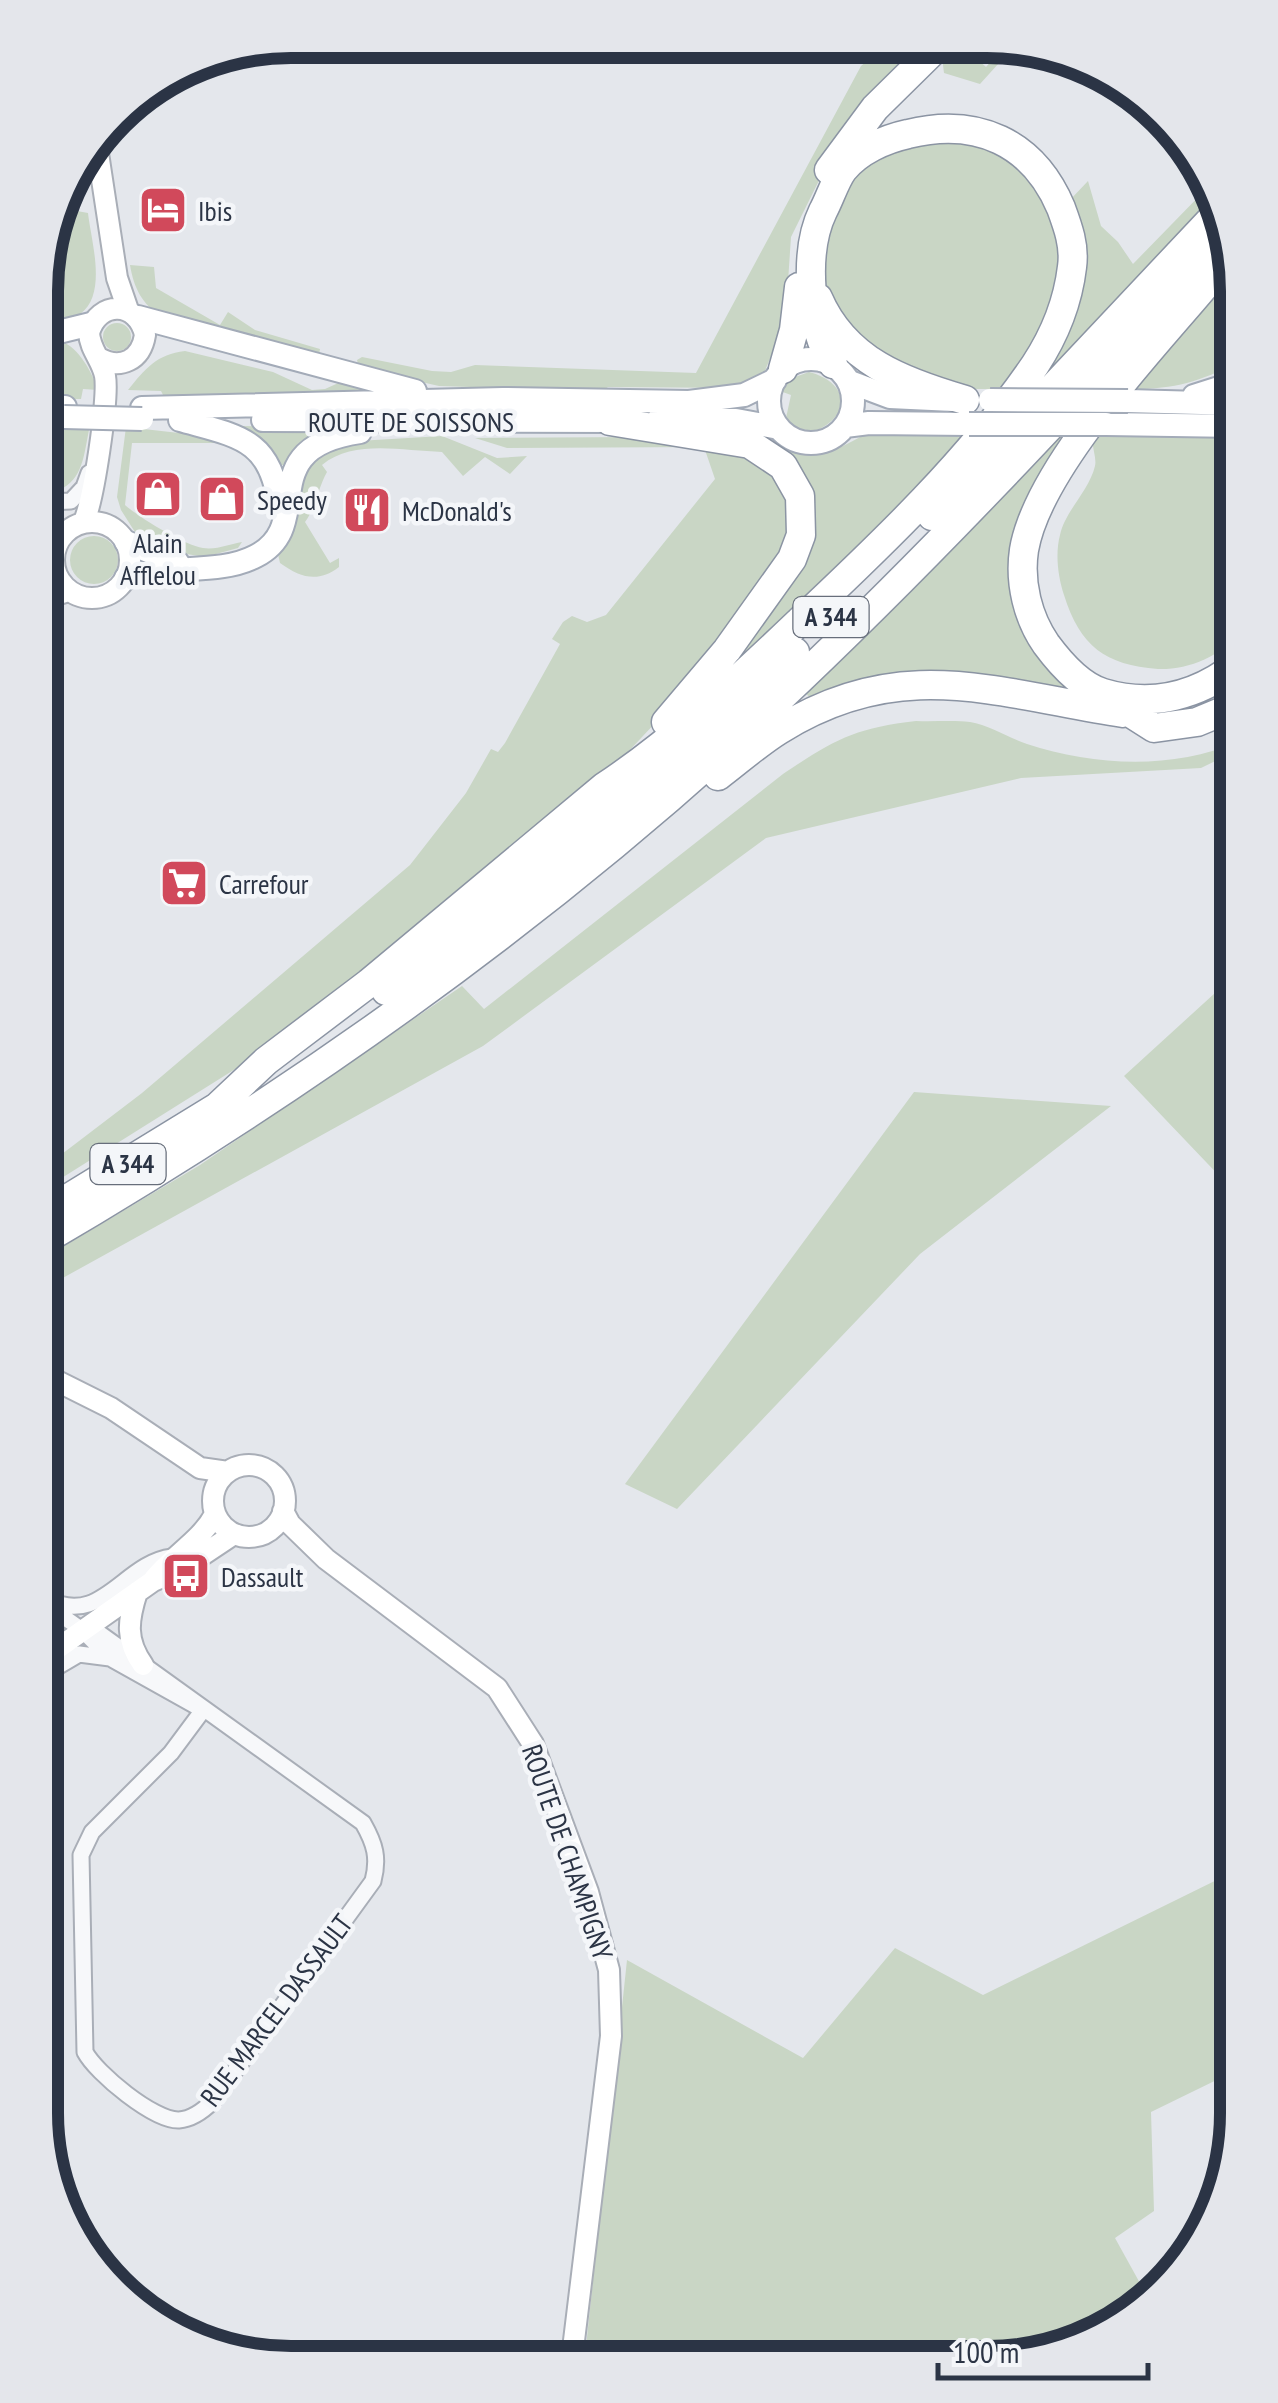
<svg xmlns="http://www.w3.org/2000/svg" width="1278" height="2403" viewBox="0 0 1278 2403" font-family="'PT Sans Narrow',sans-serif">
  <rect width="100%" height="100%" fill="#e4e7ec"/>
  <!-- green -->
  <path fill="#c9d6c5" d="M887,44H924L879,84L847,124L791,237L787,297L774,349L764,373L742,388L608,387L602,391L439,386L359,368L357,360L362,357L432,371L451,372L475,365L696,373L861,66Z
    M956,44H990L977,59L986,67L994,58L999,63L980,84L944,73L942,57Z
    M945,135L1021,162L1056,217L1062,264L1037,343L1006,389H970L943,384L858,341L825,287L821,245L852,175L889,145Z
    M1088,181L1101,226L1118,242L1133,264L1209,186L1215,195L1038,389H1026L1058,333L1069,201Z
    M77,211L88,213C91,241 108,294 80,314C69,321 55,324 42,328V270C66,260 68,243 66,219Z
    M130,265L154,267L156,288L220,325L228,312L255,330L320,349L319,355L162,318C142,303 134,289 130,265Z
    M1234,265L1238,290V362C1199,382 1176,389 1132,389Z
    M103 337a14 14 0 1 1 28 0a14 14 0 1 1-28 0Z
    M61,341C79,348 92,372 98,390L83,389L81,399H42V342Z
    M185,351L273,372L312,390L325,389L345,380L379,391L378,395H163L161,391L128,390C145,369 157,354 185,351Z
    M809,372C848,382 853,414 816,431L798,429L786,418L791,395L780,391L784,381Z
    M239,426L323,427L308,439L291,465H278L262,442Z
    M126,427L232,439L263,469L230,443H132L125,505C140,518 184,545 203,548C217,550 230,544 242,542L238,548L205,557L162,550L140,540L121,510L117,497Z
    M42,430H89C84,454 83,480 59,490L42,483Z
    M442,436L497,458L527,456L510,474L485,457L463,476L442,452C402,451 354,439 322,465L327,472C318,488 316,507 305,522L330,563L339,558V567C318,583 301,578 280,563L277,550L305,465L341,442Z
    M862,436H966L919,490L716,683L811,536L764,438C805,462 821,459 862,436Z
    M1058,436H1074L1019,589L1099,699L941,675L813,700L805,693Z
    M1093,436L1238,437V632C1222,657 1187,670 1158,669C1105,665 1080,646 1064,595C1058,577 1055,554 1060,535C1065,511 1089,491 1095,466C1097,457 1091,447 1093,436Z
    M637,437L713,443L764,464L790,498L789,543L675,702L610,771L280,1041L41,1191V1170L142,1093L410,865L466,793L491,749L498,752L505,743L560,644L552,639L563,622L572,616L587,622L606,615L715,479L704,447L507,448L475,438Z
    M70 560a24 24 0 1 1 48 0a24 24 0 1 1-48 0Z
    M916,721C933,722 953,720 970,722C989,725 1009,738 1027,744C1094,766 1172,770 1238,742V750L1201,768L1021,778L766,838L483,1046L41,1290V1260L200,1165L462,986L484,1009L783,774C834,740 854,728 916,721Z
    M1238,981V1176L1227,1184L1124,1076L1215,993Z
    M914,1092L1111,1106L920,1254L677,1509L625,1484Z
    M1237,1870V2070L1151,2112L1154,2211L1115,2238L1146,2294L1068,2350L585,2356L627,1960L803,2058L895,1948L983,1995Z"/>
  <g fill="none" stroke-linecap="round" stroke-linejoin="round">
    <!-- street casing -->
    <g stroke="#a9aeb7" stroke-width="19">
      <path id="street" d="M43,499L55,523L59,543
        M49,502L71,501L84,487L89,473
        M47,1599C102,1628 123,1563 172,1557
        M41,1601L82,1630L110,1658L203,1710L171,1753L92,1832L81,1855L85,2052C96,2073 154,2121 179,2120C193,2119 204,2110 213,2101L373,1881C379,1858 375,1844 363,1823L99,1633L82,1630
        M40,1677L79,1654L110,1658"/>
    </g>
    <!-- secondary casing -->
    <g stroke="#a9aeb7" stroke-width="24">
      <path id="secondary" d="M96,140L117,278L128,310
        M54 560a38 38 0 1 1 76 0a38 38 0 1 1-76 0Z
        M83,523C93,506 109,397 105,376C102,360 90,350 89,333C98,300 138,301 145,335C141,360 121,370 99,358
        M42,599L69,591
        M41,1373L111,1408L200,1468L228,1472
        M213 1501a36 36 0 1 1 72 0a36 36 0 1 1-72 0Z
        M283,1511L290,1524L326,1559L497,1688L533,1744L588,1892L609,1970L611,2036L572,2357
        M154,1579C173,1555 201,1541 215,1514
        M137,1592C128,1620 125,1640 143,1665
        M41,1660L153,1581L183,1568L234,1534"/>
    </g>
    <!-- primary casing -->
    <g stroke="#a3abb8" stroke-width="26">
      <path id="primary" d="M138,317L415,391
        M42,336L91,324
        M769 401a42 42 0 1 1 84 0a42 42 0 1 1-84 0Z
        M850,382L890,397L953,400
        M1194,396L1238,382
        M1128,401L1238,404
        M42,407H65
        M142,408L503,399L689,402L744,395L775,380
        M180,420C237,436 271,438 279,505
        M263,420L626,421
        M658,420H736L779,428
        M1106,424L1238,426
        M845,426L869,423L969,424
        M126,542L178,563
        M126,578C168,563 218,576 256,556C318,524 250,448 360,432"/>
    </g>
    <!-- highway casing -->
    <g stroke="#8b94a3" stroke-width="31">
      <path id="highway" d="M829,170L875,108L940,44
        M1208,282C1153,348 1038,467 1024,550C1019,583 1028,618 1046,644C1060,663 1080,686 1103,693C1153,708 1199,695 1238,664
        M818,298C845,361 903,382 965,400
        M783,369L794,330L799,287
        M610,421L750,444L783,466L800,496L801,535L792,559L727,650L666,722
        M932,516L1223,207
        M1132,714L1154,728L1197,722L1238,705
        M718,776C738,761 758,743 779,730C900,654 995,693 1123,713
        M386,991L495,910L618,810L795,652
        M214,1110L266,1061L369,983L604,787C675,740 739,679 800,621C884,542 970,460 1035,365C1054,336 1068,301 1072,267C1075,246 1068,227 1061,208C1033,142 977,117 908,134C885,139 858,151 843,170C835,181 830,198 823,211C803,252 809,326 833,364
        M41,1215L227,1101
        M41,1242C303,1089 553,911 775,703C934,554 1081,394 1229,234"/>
    </g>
    <!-- street -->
    <use href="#street" stroke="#f7f8fa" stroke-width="15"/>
    <!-- secondary -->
    <use href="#secondary" stroke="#fff" stroke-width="20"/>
    <!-- primary -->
    <use href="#primary" stroke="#fff" stroke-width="22"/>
    <!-- highway -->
    <use href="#highway" stroke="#fff" stroke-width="28"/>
    <!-- primary-bridge casing -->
    <g stroke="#a3abb8" stroke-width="26" stroke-linecap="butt">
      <path id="primary-bridge" d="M990,400L1128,401
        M64,417L142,419
        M969,424H1106"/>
    </g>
    <!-- primary-bridge -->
    <use href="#primary-bridge" stroke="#fff" stroke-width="22"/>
  </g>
  <!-- icons -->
  <defs>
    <g id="hotel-square" transform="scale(2.5)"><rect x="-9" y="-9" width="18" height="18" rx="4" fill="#d1495b" stroke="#f4f6f9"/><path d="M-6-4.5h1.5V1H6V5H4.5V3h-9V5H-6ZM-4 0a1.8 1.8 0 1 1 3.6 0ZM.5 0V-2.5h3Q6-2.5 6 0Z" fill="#fff"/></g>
    <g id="shop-square" transform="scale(2.5)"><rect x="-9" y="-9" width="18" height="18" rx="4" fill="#d1495b" stroke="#f4f6f9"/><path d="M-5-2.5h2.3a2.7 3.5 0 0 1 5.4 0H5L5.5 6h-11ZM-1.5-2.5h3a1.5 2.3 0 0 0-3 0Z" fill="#fff"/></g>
    <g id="restaurant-square" transform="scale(2.5)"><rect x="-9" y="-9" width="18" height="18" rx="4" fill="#d1495b" stroke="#f4f6f9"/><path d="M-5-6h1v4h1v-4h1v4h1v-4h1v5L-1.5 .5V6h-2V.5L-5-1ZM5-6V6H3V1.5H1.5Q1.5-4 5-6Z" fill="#fff"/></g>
    <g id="supermarket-square" transform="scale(2.5)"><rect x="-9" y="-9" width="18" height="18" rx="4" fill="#d1495b" stroke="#f4f6f9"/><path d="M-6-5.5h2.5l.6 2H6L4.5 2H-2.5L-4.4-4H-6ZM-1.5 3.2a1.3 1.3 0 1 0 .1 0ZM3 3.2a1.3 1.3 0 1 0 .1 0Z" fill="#fff"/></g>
    <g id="bus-square" transform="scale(2.5)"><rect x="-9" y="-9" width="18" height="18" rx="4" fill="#d1495b" stroke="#f4f6f9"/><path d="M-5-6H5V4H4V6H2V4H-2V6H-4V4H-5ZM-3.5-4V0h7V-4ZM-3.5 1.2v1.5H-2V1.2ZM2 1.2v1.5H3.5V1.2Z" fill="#fff"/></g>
  </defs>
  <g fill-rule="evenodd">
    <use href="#hotel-square" x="163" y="210"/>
    <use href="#shop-square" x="158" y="494"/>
    <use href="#shop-square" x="222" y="499"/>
    <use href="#restaurant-square" x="367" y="510"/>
    <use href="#supermarket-square" x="184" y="883"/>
    <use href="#bus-square" x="186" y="1576"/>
  </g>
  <g text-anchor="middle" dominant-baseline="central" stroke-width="9" stroke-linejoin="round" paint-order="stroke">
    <!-- shield labels -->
    <g fill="#f4f6f9" stroke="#676e7b" stroke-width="2.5">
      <rect x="793.5" y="597" width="75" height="40" rx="8"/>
      <rect x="90.5" y="1144" width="75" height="40" rx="8"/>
    </g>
    <g font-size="25" font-weight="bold" fill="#2b3445">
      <text x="831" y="617">A 344</text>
      <text x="128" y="1164">A 344</text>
    </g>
    <!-- poi labels -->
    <g font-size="28" fill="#2b3445" stroke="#f4f6f9" text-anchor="start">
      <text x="198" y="210">Ibis</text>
      <text x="257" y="499">Speedy</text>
      <text x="402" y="510">McDonald's</text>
      <text x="158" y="542" text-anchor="middle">Alain<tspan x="158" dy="32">Afflelou</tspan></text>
      <text x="219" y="883">Carrefour</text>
      <text x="221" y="1576">Dassault</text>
    </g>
    <!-- street labels -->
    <g font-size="28" fill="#2b3445" stroke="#f4f6f9">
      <text x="411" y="421">ROUTE DE SOISSONS</text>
      <text transform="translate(568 1852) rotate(71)">ROUTE DE CHAMPIGNY</text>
      <text transform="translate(276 2010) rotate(-53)">RUE MARCEL DASSAULT</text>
    </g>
  </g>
  <!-- crop -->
  <path d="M0 0H1278V2403H0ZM291 58H987A233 233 0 0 1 1220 291V2113A233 233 0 0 1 987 2346H291A233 233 0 0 1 58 2113V291A233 233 0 0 1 291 58Z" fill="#e4e6eb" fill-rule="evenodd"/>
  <path fill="none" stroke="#2b3445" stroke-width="12" d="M291 58H987A233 233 0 0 1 1220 291V2113A233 233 0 0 1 987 2346H291A233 233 0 0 1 58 2113V291A233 233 0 0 1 291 58Z"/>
  <!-- scale -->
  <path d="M938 2363v15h210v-15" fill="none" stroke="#2b3445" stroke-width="5"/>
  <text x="953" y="2363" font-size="30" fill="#2b3445" stroke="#f4f6f9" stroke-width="8" paint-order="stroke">100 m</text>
</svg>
